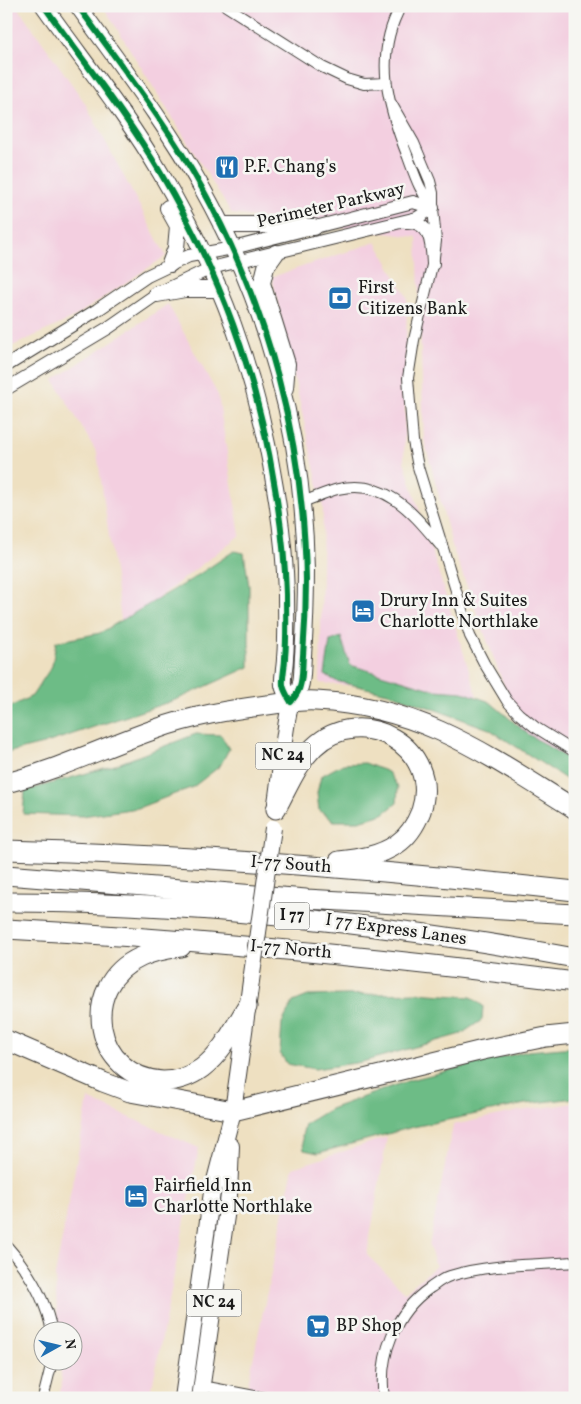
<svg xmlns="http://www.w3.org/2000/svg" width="581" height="1404" viewBox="0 0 581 1404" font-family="Vollkorn,serif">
  <rect width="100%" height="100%" fill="#f6f6f2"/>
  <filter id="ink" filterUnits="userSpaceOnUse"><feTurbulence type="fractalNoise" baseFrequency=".02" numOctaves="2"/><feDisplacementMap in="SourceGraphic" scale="10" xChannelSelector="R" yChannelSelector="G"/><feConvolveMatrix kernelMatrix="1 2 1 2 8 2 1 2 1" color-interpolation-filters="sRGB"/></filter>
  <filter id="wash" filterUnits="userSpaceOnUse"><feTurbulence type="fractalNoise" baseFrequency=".0096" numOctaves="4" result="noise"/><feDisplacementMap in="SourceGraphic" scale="20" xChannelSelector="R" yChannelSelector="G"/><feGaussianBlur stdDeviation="1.12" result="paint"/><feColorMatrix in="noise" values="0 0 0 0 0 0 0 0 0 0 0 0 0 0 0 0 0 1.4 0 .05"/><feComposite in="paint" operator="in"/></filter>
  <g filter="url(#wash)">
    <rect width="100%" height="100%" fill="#eee0c1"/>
    <!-- built -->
    <path fill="#f3cfe0" d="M6,6H17L85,103L166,256L71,319L6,349Z
      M103,6H575V771L528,750L453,549L424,439L417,237L232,214Z
      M376,242L407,297L404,461L477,696L320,683L323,508L272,277Z
      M168,304L218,395L240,535L122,626L97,453L54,380Z
      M88,1099L199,1148L150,1398H57L62,1386L60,1362H72V1332L58,1331L55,1276Z
      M575,1103V1398H245L293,1168L387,1137L367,1255L405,1292L436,1266L429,1246L453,1125L519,1111Z"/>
    <!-- forest -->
    <path fill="#6dbc86" stroke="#446c51" d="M234,551L244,553L249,586V667L178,699L43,744L6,753V709L32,696L52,666L56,642L100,633L192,579Z
      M341,637L350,665L435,690L463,692L490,702L528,734L575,763V785L489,729L392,694L336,681L325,675L330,641Z
      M196,734L221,735L229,749L220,766L193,787L138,808L82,816L23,814L25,791L115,765Z
      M365,763L388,772L398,787L397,803L383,814L359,821H334L319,810L317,793L321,776L343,764Z
      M416,993L471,997L483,1006L482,1020L461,1034L362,1062L315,1069L287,1064L280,1053L282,1023L293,1002L308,996Z
      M575,1047V1098L525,1104L413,1127L318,1153L304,1150L302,1136L305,1124L330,1109L410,1080L528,1051Z"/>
  </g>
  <g filter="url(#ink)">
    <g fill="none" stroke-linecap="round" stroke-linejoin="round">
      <!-- minor casing -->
      <g stroke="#3c3935" stroke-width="12">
        <path id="minor" d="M226,6L322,67L347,79L364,84L386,83
          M401,6C373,56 388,107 408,157C415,176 420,192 433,208
          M391,103L414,143L430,181L433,193V208L436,241L434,257L414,340L408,378L413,441L418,467L470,636L484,663L507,701L519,714L535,727L575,752
          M302,502C314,498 326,492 338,489C386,478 413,513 440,545
          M6,1245C28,1270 46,1299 52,1332
          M202,1386L265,1398
          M43,1398L52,1362
          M384,1398C378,1356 395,1312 430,1288C436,1284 443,1278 450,1276C489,1264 534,1265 575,1262"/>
      </g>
      <!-- tertiary casing -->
      <g stroke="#3c3935" stroke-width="14">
        <path id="tertiary" d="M405,222C431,220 432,243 433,264
          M6,366L97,310L147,276L189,256L233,248L413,202L433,208
          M6,389L108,328L157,294L211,268L417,218L433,208"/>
      </g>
      <!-- primary casing -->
      <g stroke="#3c3935" stroke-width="18">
        <path id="primary" d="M44,6C83,61 126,114 160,172C219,272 257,372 275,488C281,523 285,558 286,594C286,615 287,637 285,658C285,667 282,677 283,685C284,691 288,697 291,702
          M78,6C121,66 166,124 202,188C267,304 304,437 306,570C306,599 305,628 303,656C302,666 303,678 300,687C298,693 292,698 290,705C283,737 281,771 276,803
          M168,208L178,226L176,248L170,264
          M221,225H272L314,227
          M276,253L266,267L262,283L287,364L285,388
          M157,294L185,289H220
          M183,1398L212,1192L233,1111L251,981
          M200,1398L229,1195L231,1146"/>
      </g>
      <!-- motorway casing -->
      <g stroke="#3c3935" stroke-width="21">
        <path id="motorway" d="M6,783C58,770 106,746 156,729C192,716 229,710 267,705C283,703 300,700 316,701C358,703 402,714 440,731C487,752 531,782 575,809
          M276,809C287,789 297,764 314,747C361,702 442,747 421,811C416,824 409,836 397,844C380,856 359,859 339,861
          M6,850C196,855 386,870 575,891
          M6,875L306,899L575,914
          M6,902C198,902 387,924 575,958
          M6,929C196,939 386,958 575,982
          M181,947C168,949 154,951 141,957C77,985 94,1078 163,1081C177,1081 191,1076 202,1068C222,1053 234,1028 247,1007
          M6,1040L103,1082L130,1092L233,1111L483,1050L546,1037L575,1034"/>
      </g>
      <!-- minor -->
      <use href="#minor" stroke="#fff" stroke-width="10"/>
      <!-- tertiary -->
      <use href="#tertiary" stroke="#fff" stroke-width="12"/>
      <!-- primary -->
      <use href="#primary" stroke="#fff" stroke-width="16"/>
      <!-- motorway -->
      <use href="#motorway" stroke="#fff" stroke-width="19"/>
      <!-- primary-bridge casing -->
      <g stroke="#3c3935" stroke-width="18" stroke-linecap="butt">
        <path id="primary-bridge" d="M251,981L273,828"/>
      </g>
      <!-- primary-bridge -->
      <use href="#primary-bridge" stroke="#fff" stroke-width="16"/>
      <!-- cycleway casing -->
      <g stroke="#f6f6f2" stroke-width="9">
        <path id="cycleway" d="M44,6C83,61 126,114 160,172C219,272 257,372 275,488C281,523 285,558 286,594C286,615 287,637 285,658C285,667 282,677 283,685C284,691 288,697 291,702
          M78,6C121,66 167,124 202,188C269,309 304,443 306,580C306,606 305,631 303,656C302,666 303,677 300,686C299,692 294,698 291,702"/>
      </g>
      <!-- cycleway -->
      <use href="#cycleway" stroke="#00873e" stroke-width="6"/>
    </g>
  </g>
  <!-- icons -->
  <defs>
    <g id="restaurant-square" transform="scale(1.25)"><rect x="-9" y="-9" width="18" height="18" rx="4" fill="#1f6fb2" stroke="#f6f6f2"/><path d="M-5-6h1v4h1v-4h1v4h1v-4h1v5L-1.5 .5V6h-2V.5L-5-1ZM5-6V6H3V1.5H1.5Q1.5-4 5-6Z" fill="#fff"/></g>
    <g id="bank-square" transform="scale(1.25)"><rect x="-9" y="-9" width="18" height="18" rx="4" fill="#1f6fb2" stroke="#f6f6f2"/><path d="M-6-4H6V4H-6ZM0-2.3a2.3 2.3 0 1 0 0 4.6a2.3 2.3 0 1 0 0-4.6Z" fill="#fff"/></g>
    <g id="hotel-square" transform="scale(1.25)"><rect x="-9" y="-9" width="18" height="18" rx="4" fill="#1f6fb2" stroke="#f6f6f2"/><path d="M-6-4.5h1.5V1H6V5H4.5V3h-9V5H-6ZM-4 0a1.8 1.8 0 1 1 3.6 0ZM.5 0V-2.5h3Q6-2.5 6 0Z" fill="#fff"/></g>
    <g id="supermarket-square" transform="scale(1.25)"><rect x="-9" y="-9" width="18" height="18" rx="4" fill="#1f6fb2" stroke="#f6f6f2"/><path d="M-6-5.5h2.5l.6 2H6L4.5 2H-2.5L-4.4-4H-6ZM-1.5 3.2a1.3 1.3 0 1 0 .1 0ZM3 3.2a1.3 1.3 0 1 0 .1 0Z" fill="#fff"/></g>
  </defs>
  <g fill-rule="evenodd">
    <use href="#restaurant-square" x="227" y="167"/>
    <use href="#bank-square" x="340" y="298"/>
    <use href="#hotel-square" x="363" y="611"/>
    <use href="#hotel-square" x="136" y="1196"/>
    <use href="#supermarket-square" x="318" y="1326"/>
  </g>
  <g text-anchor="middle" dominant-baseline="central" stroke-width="5" stroke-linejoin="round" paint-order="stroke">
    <!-- shield labels -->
    <g fill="#f6f6f2" stroke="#5d5d5c" stroke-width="1">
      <rect x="255.5" y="742.5" width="55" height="27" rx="4"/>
      <rect x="274.5" y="902.5" width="35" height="27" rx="4"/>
      <rect x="186.5" y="1289.5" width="55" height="27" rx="4"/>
    </g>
    <g font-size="16" font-weight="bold" fill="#1c1c1c">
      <text x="283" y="756">NC 24</text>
      <text x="292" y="916">I 77</text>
      <text x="214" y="1303">NC 24</text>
    </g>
    <!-- poi labels -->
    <g font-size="18" fill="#1c1c1c" stroke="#f6f6f2" text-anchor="start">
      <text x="244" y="167">P.F. Chang's</text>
      <text x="358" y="288">First<tspan x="358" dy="21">Citizens Bank</tspan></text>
      <text x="380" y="601">Drury Inn &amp; Suites<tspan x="380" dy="21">Charlotte Northlake</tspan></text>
      <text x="154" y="1186">Fairfield Inn<tspan x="154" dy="21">Charlotte Northlake</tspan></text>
      <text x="336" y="1326">BP Shop</text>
    </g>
    <!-- street labels -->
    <g font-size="18" fill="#1c1c1c" stroke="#f6f6f2">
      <text transform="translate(331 206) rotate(-13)">Perimeter Parkway</text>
      <text transform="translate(291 865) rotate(4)">I-77 South</text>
      <text transform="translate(396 930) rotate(8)">I 77 Express Lanes</text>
      <text transform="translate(291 950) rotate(5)">I-77 North</text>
    </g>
  </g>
  <!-- margin -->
  <rect width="581" height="1404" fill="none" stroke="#f6f6f2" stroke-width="25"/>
  <!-- north arrow -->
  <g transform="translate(58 1346) rotate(82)"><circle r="24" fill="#f6f6f2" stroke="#9f9f9c"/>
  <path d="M0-4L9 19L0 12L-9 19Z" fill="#1f6fb2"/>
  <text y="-8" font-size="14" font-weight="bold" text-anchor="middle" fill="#1c1c1c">N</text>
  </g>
</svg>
